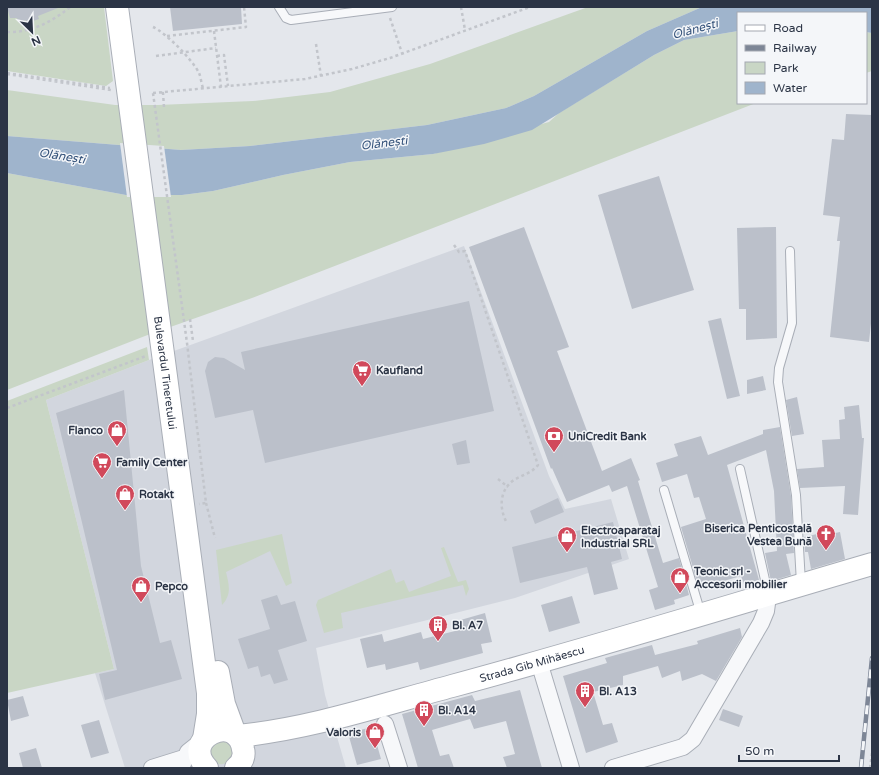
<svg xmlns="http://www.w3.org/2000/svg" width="879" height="775" viewBox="0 0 879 775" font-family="'Varela Round',sans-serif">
  <rect width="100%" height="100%" fill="#e4e7ec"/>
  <!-- built -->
  <path fill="#d2d6de" d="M464,246L549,476L565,509L611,499L629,559L515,598L316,648L325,695L346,768H125L95,673L114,669L46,400L149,360Z"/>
  <!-- green -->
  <path fill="#c9d6c5" d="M7,7H104L113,81L106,86L7,71Z
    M588,7H702L647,31L534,96L506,108L427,125L250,146L181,150L7,136V90L115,105H158L253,101L330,92L430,64Z
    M738,31V103H756L252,298L145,336L7,390V173L126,195H182L213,191L283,175L350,162L433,154L549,122L559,113L654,55L684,40Z
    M866,32L872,33V71L866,73Z
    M147,347L149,360L46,400L114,669L7,693V401Z
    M282,534L292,583L286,586L270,551L226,572C229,585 232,594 222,605L216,550Z
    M444,547L458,582L466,580L469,589L466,596L463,585L341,613L343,628L324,633L316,605L318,600L391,569L396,583L404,580L409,592L451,576L441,548Z
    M221,739L231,744L233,756C228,763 224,766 215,763L209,748Z"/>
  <!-- water -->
  <path fill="#9fb4cc" d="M702,7H872V33L866,32V13H738V31L684,40L654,55L532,130L484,144L433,154L350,162L283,175L213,191L182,195H126L7,173V136L181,150L250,146L427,125L506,108L534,96L647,31Z"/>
  <!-- pier -->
  <path fill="#e4e7ec" d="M120,143L164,146L171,197H127Z"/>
  <!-- building -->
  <path fill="#bbc0ca" d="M7,7H58V8L38,16L39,19L27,23L26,20L19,23L17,18H10Z
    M170,7H241L242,24L173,31Z
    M846,114L872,115V314L869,342L830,337L840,241H837L840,217L823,215L832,139L844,140Z
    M659,176L694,290L632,309L598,195Z
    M524,227L569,347L557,351L602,471L631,458L640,480L638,481L663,563L679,558L689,595L674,600L675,604L655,610L649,590L658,587L627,486L612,492L609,485L567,502L552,468L551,469L469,247Z
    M776,227L777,338L746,340V309H739L737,228Z
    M469,301L494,411L265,463L253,410L215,418L205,371L208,362L215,357L224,358L245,370L241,352Z
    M721,318L740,396L727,399L708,321Z
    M763,376L766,390L747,394V380Z
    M124,390L141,566L160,643L171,640L182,679L105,700L99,674L117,670L56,413Z
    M797,397L804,434L792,436L786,400Z
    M859,405L862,438H864L858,515L843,514L845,486L800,488L797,469L824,467L822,440L840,439L839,420L845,419L844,407Z
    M780,427L791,496L794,553L786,554L791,575L771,581L765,553L777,551L774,491L766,450L727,465L759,580L744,584L741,576L699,588L681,527L706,519L699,497L694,498L687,474L662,482L656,463L678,456L674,444L701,436L708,455L763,434V430Z
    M466,440L470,463L457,465L452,444Z
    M558,498L564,512L535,524L530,511Z
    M613,522L622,559L611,562L618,589L594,595L587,567L520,583L512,547Z
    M840,532L845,559L811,569L808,552H805L804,537L817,534V537Z
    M277,595L281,605L295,601L307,641L278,650L288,680L274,684L270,674L261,677L258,666L248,669L238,639L270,629L261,600Z
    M572,596L580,623L549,632L541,605Z
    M485,613L492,642L481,644L483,653L420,670L418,662L386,670L385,664L367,668L360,639L382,634L384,642L421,632L423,639L459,630L457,621Z
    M740,628L742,637L716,681L702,674L682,681L680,671L662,678L658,666L623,676V685L593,692L603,725L612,723L618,742L586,753L563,676L607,663L605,658L652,645L655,655L698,644L697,641Z
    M520,690L542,768H507L503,757L515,754L506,721L474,729L470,719L432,730L440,756L449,754L454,768H418L402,714L472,695L475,701Z
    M23,696L29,716L11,721L7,700Z
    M723,709L743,716L739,727L719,720Z
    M99,720L109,753L91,758L81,725Z
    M372,727L381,759L357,765L348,733Z
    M36,748L42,768H23L19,753Z"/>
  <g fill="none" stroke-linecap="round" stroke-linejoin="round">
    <!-- service casing -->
    <g stroke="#a9aeb7" stroke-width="10">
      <path id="service" d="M279,7L286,18L291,20L392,7
        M790,251L792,323L779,368L778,382L796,495L801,583
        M740,469L768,593
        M664,490L701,614"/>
    </g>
    <!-- minor casing -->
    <g stroke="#a9aeb7" stroke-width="18">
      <path id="minor" d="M539,662L571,768
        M385,724L399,768
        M152,768L184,758
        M181,768L188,752L203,740
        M613,768L683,747L693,739L761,623L766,611L768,596"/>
    </g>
    <!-- secondary casing -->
    <g stroke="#a9aeb7" stroke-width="24">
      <g id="secondary">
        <path id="s1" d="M117,7L208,693V714L204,739"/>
        <path d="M218,672L224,704L235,734"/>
        <path id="s2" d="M237,736C310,729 381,705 452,686C593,648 732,605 872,564"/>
        <path d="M207,768C179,738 237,711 243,749C245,756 242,763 236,768"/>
      </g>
    </g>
    <!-- path -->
    <path stroke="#c2c5cb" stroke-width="2.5" stroke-dasharray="3 3" stroke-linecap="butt" d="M461,7L465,30
      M390,18L402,53
      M153,27C166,33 192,59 199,73C201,77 201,83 203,88
      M214,31L221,87
      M7,32C30,33 52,22 70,7
      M167,36L246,27L244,7
      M316,44L321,76
      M156,56L216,48
      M217,56L224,55L228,86
      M7,73L110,88
      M7,74L111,90
      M153,93L187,343L206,503L199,504
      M153,93L305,79L352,69L390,58L530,7
      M162,93H163L164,107
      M454,245L459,252L465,251L538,465C532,473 522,475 514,480C499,490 499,509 507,523
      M190,319L193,341
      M7,408L146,356
      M498,479L508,487
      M206,503L215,538
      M870,768L872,753"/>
    <!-- service -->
    <use href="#service" stroke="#f7f8fa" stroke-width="8"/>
    <!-- minor -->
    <use href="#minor" stroke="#f7f8fa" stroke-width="16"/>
    <!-- secondary -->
    <use href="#secondary" stroke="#fff" stroke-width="22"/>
    <!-- rail casing -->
    <g stroke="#7d8696" stroke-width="4.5">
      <path id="rail" d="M861,768L872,658"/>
    </g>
    <!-- rail -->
    <use href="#rail" stroke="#f4f6f9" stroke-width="3" stroke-dasharray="9" stroke-linecap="butt"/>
  </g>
  <!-- icons -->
  <defs>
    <g id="supermarket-pin" transform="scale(1)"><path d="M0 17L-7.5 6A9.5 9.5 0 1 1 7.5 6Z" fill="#d1495b" stroke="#f4f6f9"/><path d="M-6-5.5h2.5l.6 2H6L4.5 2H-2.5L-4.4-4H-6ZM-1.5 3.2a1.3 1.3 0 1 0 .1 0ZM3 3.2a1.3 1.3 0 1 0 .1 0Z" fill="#fff"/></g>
    <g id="shop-pin" transform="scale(1)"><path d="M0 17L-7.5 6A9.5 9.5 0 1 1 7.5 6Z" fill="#d1495b" stroke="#f4f6f9"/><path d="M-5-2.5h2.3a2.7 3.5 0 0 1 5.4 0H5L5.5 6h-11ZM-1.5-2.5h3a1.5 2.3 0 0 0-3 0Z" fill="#fff"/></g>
    <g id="bank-pin" transform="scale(1)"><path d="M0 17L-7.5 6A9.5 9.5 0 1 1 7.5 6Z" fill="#d1495b" stroke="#f4f6f9"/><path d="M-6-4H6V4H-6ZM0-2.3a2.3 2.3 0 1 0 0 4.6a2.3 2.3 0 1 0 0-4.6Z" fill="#fff"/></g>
    <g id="church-pin" transform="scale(1)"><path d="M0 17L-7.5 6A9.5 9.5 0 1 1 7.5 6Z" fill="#d1495b" stroke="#f4f6f9"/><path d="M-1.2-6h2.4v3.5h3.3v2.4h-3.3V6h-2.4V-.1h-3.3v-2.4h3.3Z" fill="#fff"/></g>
    <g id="building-pin" transform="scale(1)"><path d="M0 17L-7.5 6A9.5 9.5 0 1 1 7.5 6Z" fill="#d1495b" stroke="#f4f6f9"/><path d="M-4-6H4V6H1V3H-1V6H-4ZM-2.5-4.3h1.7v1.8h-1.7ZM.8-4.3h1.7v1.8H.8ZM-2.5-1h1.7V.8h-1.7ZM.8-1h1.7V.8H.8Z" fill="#fff"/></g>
  </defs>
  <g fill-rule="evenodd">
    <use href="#supermarket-pin" x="362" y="370"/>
    <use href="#shop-pin" x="117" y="430"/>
    <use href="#bank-pin" x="554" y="436"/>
    <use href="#supermarket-pin" x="102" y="462"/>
    <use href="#shop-pin" x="125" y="494"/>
    <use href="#church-pin" x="826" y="534"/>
    <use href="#shop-pin" x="567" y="536"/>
    <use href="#shop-pin" x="680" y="577"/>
    <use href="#shop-pin" x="141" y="586"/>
    <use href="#building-pin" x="438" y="625"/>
    <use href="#building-pin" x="585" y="691"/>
    <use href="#building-pin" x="424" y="710"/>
    <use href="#shop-pin" x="375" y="732"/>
  </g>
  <g text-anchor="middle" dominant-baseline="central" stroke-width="3" stroke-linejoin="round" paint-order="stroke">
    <!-- poi labels -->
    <g font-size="11" font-weight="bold" fill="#2b3445" stroke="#f4f6f9" text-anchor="start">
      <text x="376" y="370">Kaufland</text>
      <text x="103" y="430" text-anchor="end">Flanco</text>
      <text x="568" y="436">UniCredit Bank</text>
      <text x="116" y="462">Family Center</text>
      <text x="139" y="494">Rotakt</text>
      <text x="812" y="528" text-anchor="end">Biserica Penticostală<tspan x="812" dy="13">Vestea Bună</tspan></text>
      <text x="581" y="530">Electroaparataj<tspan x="581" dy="13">Industrial SRL</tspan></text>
      <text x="694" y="571">Teonic srl -<tspan x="694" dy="13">Accesorii mobilier</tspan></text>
      <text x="155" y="586">Pepco</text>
      <text x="452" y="625">Bl. A7</text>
      <text x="599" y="691">Bl. A13</text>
      <text x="438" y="710">Bl. A14</text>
      <text x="361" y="732" text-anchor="end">Valoris</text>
    </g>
    <!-- street labels -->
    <g font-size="11" fill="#2b3445" stroke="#f4f6f9">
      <text stroke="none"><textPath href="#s1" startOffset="369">Bulevardul Tineretului</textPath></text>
      <text stroke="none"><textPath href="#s2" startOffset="304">Strada Gib Mihăescu</textPath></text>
    </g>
    <!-- water labels -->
    <g font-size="12" font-style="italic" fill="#34527a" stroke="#f4f6f9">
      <text transform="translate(695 29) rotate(-15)">Olănești</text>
      <text transform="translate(384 143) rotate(-7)">Olănești</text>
      <text transform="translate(62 156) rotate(9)">Olănești</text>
    </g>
  </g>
  <!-- border -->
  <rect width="879" height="775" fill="none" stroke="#2b3445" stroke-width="16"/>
  <!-- legend -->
  <rect x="737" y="12" width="130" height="92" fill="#f4f6f9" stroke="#a4a8b1"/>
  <rect x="745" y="25" width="20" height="6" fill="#ffffff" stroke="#a4a8b1"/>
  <text x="773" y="32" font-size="12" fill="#2b3445">Road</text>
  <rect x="745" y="45" width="20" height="6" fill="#7d8696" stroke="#a4a8b1"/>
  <text x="773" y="52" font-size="12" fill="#2b3445">Railway</text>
  <rect x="745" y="62" width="20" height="12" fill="#c9d6c5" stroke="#a4a8b1"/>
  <text x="773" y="72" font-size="12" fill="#2b3445">Park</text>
  <rect x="745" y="82" width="20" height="12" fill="#9fb4cc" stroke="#a4a8b1"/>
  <text x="773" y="92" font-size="12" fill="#2b3445">Water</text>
  <!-- north arrow -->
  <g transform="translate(32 32) rotate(156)" stroke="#f4f6f9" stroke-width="3" paint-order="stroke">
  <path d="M0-3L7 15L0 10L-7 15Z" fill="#2b3445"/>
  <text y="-6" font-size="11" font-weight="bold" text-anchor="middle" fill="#2b3445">N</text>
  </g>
  <!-- scale -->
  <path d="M739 755v6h100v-6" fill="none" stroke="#2b3445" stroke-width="2"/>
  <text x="745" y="755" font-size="12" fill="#2b3445" stroke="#f4f6f9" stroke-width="3" paint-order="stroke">50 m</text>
</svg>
